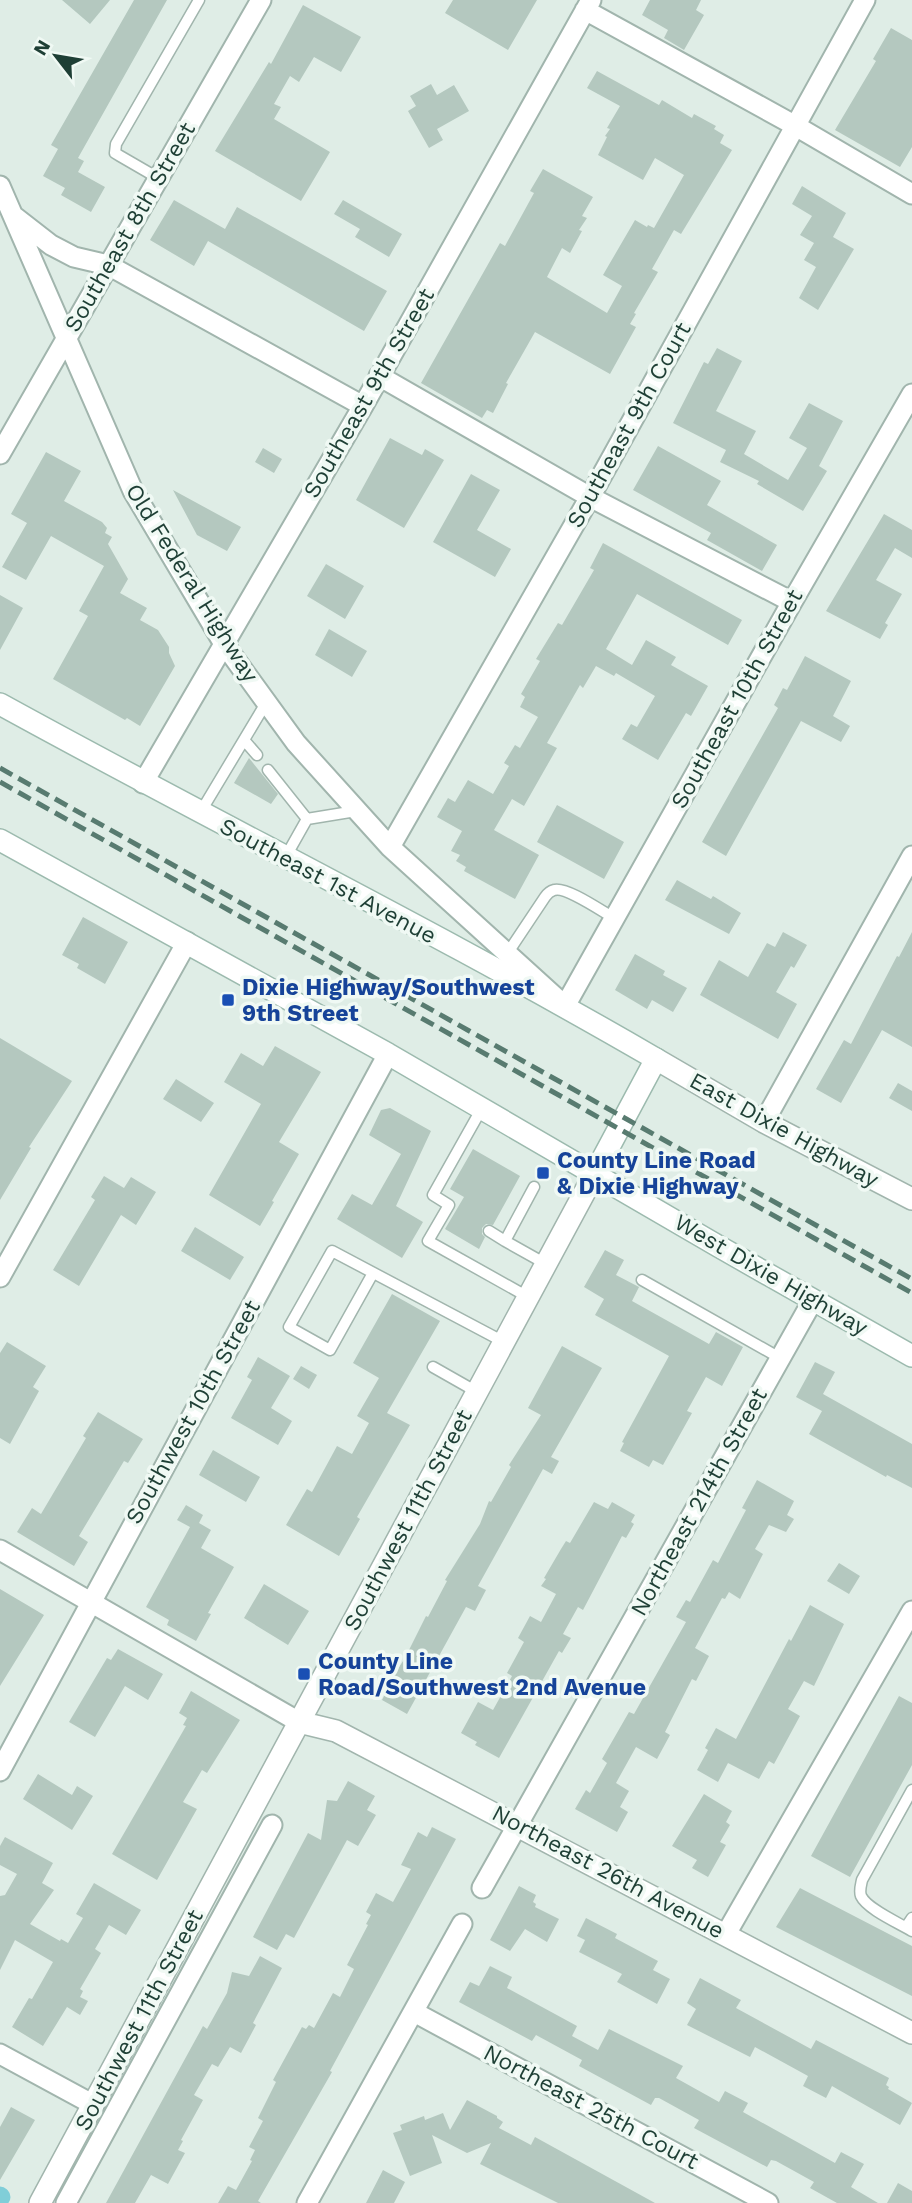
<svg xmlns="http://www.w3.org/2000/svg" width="912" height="2203" viewBox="0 0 912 2203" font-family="'Work Sans',sans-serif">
  <rect width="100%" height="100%" fill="#dfede6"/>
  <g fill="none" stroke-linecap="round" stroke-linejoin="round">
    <!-- canal -->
    <path stroke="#80ced8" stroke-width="19" d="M0,2196L1,2197"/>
  </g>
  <!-- building -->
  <path fill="#b4c8bf" d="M62,0H110L90,24Z
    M134,0H167L78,158L84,161L78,172L105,187L91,212L61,195L65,188L43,176L58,149L51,145Z
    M453,0H537L508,50L445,13Z
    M650,0H701L696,10L704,15L684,50L664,38L668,30L642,15Z
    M303,5L361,37L341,72L314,57L299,82L290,76L274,104L281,107L274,119L330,152L301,201L215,151L269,62L271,64Z
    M891,28L912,40V147L900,167L835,130L876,61L873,59Z
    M597,71L659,105L662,100L692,118L694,114L716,126L714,129L724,135L720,143L732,150L681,234L674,230L652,269L658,272L634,313L636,314L630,324L636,327L610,374L535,332L506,383L508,384L493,413L487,410L482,418L421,383L500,243L505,246L534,193L530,191L543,169L593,197L582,216L587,218L579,230L582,231L570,253L562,248L547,277L607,313L622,286L603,275L635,220L647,227L648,225L654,228L684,175L655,158L643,180L598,155L607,137L605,136L610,129L607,128L620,106L587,88Z
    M431,84L437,95L454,85L469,111L437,129L443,140L429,148L408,111L416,106L410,96Z
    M802,186L846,213L833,237L854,249L818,310L799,298L816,267L804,260L814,243L800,235L812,216L792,204Z
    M174,200L225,229L237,207L387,291L364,331L208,241L194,266L150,240Z
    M343,200L402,234L389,257L355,237L360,229L334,214Z
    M717,348L742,361L716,411L756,431L744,454L788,480L807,448L789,438L809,403L843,421L819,466L827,471L803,511L757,484L759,481L720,462L726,450L673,423L704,362L708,364Z
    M390,438L422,455L425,449L444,460L404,528L356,500Z
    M658,446L721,481L707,505L777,545L762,571L707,540L711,533L633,490Z
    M263,448L282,459L274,473L255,462Z
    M46,452L81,471L64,501L102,522L107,528L105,533L112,537L108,544L128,579L120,593L147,608L140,620L158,630L169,647V653L175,666L140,726L127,718L125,720L53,679L88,616L79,611L104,566L51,536L26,580L2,567L27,523L11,514Z
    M471,474L500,490L477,530L511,549L495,577L433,542Z
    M173,490L241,527L227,551L197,535Z
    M884,514L912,530V558L895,548L876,580L902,594L885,623L888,625L880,639L826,611Z
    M603,543L742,620L728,645L637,594L606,649L632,665L646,640L676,657L671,665L708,686L691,716L686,713L658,760L622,739L631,724L637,727L655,696L616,673L614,676L596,666L583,688L580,685L547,743L557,748L524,806L512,799L494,830L539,855L515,899L464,871L466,867L456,861L460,855L451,851L462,831L437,817L448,798L455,802L468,780L493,794L509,766L504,763L515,745L520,748L538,717L520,707L525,697L521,694L540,661L536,659L558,623L562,625L594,570L590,568Z
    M326,564L364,586L345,619L307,596Z
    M0,595L23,608L0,650Z
    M329,629L367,651L352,677L315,655Z
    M805,656L851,681L833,716L850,726L841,742L801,721L726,856L702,842L778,708L774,705L783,688L787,690Z
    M249,758L278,794L271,804L234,783Z
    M557,805L624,842L604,879L537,842Z
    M677,880L711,899L713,896L741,913L729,934L665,900Z
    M83,917L128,942L105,984L77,968L79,964L62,955Z
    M783,932L807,945L794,968L791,966L776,992L797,1004L778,1039L700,995L719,960L748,977L767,943L775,947Z
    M912,932V1047L882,1030L841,1103L816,1089L844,1040L851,1044L897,956L899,957Z
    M635,954L665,971L663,975L687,988L673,1012L652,1000L647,1009L615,990Z
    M0,1038L72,1081L29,1147L31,1148L0,1200Z
    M275,1046L321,1072L279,1142L299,1154L272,1201L274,1202L260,1226L209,1195L261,1104L224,1082L241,1053L263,1066Z
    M176,1079L214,1103L201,1122L163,1099Z
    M898,1083L912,1091V1111L889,1098Z
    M390,1108L431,1131L396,1206L423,1222L402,1258L337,1219L352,1194L372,1205L401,1154L369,1135L381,1110Z
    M473,1149L520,1176L493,1225L486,1224L482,1228V1234L485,1237L479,1249L445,1229L464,1197L450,1189Z
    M104,1176L124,1188L131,1177L156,1192L136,1225L121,1215L79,1286L53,1270L95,1200L91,1197Z
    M195,1227L244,1257L230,1280L181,1251Z
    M605,1250L624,1260L616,1275L639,1287L632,1301L709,1344L716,1332L743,1347L722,1386L706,1377L687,1411L692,1413L663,1465L653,1460L649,1467L620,1451L624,1443L622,1442L669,1356L595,1315L604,1299L584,1287Z
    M392,1294L440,1321L387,1413L410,1425L357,1517L360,1519L339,1556L286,1525L307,1489L312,1492L337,1446L352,1454L369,1423L357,1416L379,1378L353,1363Z
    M7,1342L46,1366L33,1387L39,1391L10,1444L0,1438V1353Z
    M562,1346L602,1368L551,1457L559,1461L552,1474L543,1469L478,1586L486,1590L475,1611L466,1607L407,1714L382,1700L388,1688L386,1687L405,1658L426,1616L428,1617L447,1581L445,1580L480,1524L489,1501L491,1502L511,1467L509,1465L541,1415L528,1408Z
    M258,1357L290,1376L271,1408L292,1421L278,1445L231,1418L252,1380L247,1377Z
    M815,1362L835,1372L823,1394L912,1444V1488L887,1475L886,1477L809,1434L822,1411L796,1397Z
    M301,1366L317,1375L309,1389L293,1379Z
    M98,1412L143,1439L128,1463L124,1461L79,1536L88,1542L74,1566L17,1532L32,1508L41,1514L86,1438L83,1436Z
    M213,1450L260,1477L246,1502L199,1475Z
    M757,1480L794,1501L787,1515L794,1519L786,1532L769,1525L755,1549L763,1554L740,1599L729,1592L725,1599L722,1598L695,1648L709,1656L696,1681L692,1679L665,1732L670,1735L657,1759L636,1747L616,1783L629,1791L620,1807L628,1812L617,1832L575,1809L586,1790L590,1793L607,1763L602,1759L629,1712L634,1714L686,1622L676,1617L686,1600L690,1602L713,1560L718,1563L746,1510L742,1508Z
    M594,1502L608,1509L612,1502L635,1515L631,1522L634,1524L626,1538L622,1536L583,1610L578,1607L563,1634L571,1638L562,1653L559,1651L499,1758L475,1745L477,1742L461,1733L478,1702L493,1710L512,1676L507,1673L524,1642L518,1638L530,1616L541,1622L556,1594L541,1586L546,1579L544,1578L561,1549L566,1541L570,1543Z
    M186,1505L203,1515L199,1523L211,1530L201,1548L234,1567L208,1613L211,1614L196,1641L167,1625L169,1620L146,1607L190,1527L177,1520Z
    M839,1563L860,1576L849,1594L827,1581Z
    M264,1584L309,1611L288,1645L244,1618Z
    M0,1589L44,1615L0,1686Z
    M810,1605L844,1624L814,1686L804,1681L788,1709L800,1716L774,1764L769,1761L759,1779L728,1763L718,1782L697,1770L708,1750L705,1748L716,1728L736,1739L789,1639L791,1641Z
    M118,1649L163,1674L148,1700L125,1686L95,1737L69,1722L107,1658L111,1660Z
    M191,1691L240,1720L207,1773L202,1770L183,1802L197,1809L157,1880L112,1854L186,1726L183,1725L187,1718L179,1713Z
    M899,1696L912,1703V1765L850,1877L811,1856Z
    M38,1774L72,1795L77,1786L93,1796L72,1830L23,1799Z
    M348,1781L375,1796L367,1810L376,1815L358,1846L347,1840L294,1938L286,1934L277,1950L253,1937L308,1833L321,1840L327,1800L337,1801Z
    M704,1794L732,1811L726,1822L730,1825L720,1842L726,1845L708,1877L692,1868L697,1860L672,1846Z
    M432,1827L456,1839L330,2071L332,2072L258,2201L261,2203H218L228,2186L236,2190L252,2161L250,2160L255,2150L249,2147L263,2121L258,2118L276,2082L273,2080L302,2027L306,2029L309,2025L314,2028L333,1993L340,1997L354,1969L347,1965L368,1925L366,1924L371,1915L366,1912L376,1893L393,1902L411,1869L401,1865L418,1832L427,1837Z
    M5,1837L53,1863L42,1883L54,1890L30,1924L60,1941L61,1939L68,1943L83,1918L76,1914L94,1883L141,1910L126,1935L109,1925L95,1949L101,1953L80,1989L83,1991L80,1997L88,2001L80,2015L67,2007L43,2046L12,2027L29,1998L32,1999L53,1962L15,1940L0,1970V1896L5,1895L17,1874L0,1865V1846Z
    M519,1886L536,1895L533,1902L536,1904L535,1907L559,1919L547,1942L525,1929L510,1951L490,1940Z
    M800,1888L912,1946V1996L776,1927Z
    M586,1918L617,1934L615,1938L658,1961L653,1970L670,1979L657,2004L617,1982L622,1974L579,1952L585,1940L577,1936Z
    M260,1956L282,1968L253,2023L256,2025L241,2053L230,2047L218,2067L212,2064L194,2095L203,2100L181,2140L183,2141L178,2150L185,2153L168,2184L151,2175L135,2203H106L203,2026L207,2029L227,1993L232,1972L249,1976Z
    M490,1966L512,1977L507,1988L577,2026L572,2036L598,2050L609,2029L683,2066L676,2078L719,2102L725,2091L748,2103L743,2112L835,2163L841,2152L864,2164L851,2187L878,2203H837L810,2188L814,2182L776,2161L771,2160L767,2167L694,2128L699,2120L659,2098H655L651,2105L579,2066L582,2060L536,2035L532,2041L459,2002L470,1982L479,1986Z
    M700,1978L741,2000L736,2008L811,2049L816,2040L889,2078L886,2085L889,2087L888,2089L912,2103L900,2125L832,2086L826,2098L803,2086L808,2076L755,2047L750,2057L687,2025L696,2009L687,2003Z
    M467,2100L497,2116V2118L503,2122L499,2128L531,2145L535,2137L655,2203H558L480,2164L491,2143L467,2153L432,2135L442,2163L410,2176L393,2133L402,2130L400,2125L424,2116L425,2120L443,2113L450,2130Z
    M11,2107L35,2120L0,2180V2127Z
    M383,2170L405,2182L394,2203H366Z
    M898,2183L912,2191V2203H887Z"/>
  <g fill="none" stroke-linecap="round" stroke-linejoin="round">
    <!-- service casing -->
    <g stroke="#a1b5ad" stroke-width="13">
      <path id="service" d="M158,178L120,156L115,153L116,144L199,0
        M244,740L257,755
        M268,770L307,819
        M200,813L266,703
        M307,819L356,811
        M285,858L307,819
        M507,954L545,897C547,894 550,891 554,890C566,886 603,912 614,918
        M482,1108L433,1195L449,1205L428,1241L528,1297
        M534,1187L505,1241L546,1264
        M489,1231L505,1241
        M373,1273L330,1350L289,1327L332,1251L504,1342
        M642,1280L780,1358
        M433,1367L477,1392
        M912,1790L862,1880C861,1885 859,1891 861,1896C867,1909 899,1923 912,1931
        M906,1927L912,1918"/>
    </g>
    <!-- minor casing -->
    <g stroke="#a1b5ad" stroke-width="23">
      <path id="minor" d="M585,10L794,125L912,194
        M0,186L133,491L224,644L296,743L390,847L565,1006L792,602L912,394
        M15,217L51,245L74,257L108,265L363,406
        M379,376L590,497L792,602
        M0,454L261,0
        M143,783L363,406L591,0
        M390,847L590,497L865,0
        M764,1122L912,856
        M0,1277L187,942
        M0,1550L299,1722
        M0,1771L388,1054
        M482,1888L813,1300
        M726,1934L912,1611
        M414,2012L768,2203
        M0,2054L94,2105
        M66,2203L272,1825
        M307,2203L462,1924"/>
    </g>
    <!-- tertiary casing -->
    <g stroke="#a1b5ad" stroke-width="24">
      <path id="tertiary" d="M656,1059L764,1122L912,1199
        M299,1722L336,1731L912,2033
        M40,2203L595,1173"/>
    </g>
    <!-- secondary casing -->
    <g stroke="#9cbaae" stroke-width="24">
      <path id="secondary" d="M0,704C218,824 441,934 656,1059L595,1173
        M0,840L388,1054L718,1246L912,1356"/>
    </g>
    <!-- service -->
    <use href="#service" stroke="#fff" stroke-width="10"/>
    <!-- minor -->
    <use href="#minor" stroke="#fff" stroke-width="19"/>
    <!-- tertiary -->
    <use href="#tertiary" stroke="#fff" stroke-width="21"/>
    <!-- secondary -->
    <use href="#secondary" stroke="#fff" stroke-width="21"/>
    <!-- rail -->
    <path stroke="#587b70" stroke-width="5" stroke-dasharray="14 7" stroke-linecap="butt" d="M0,768L912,1279
      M0,782L912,1293"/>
  </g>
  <!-- markers -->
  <g fill="#1a4fb4" stroke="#f0f9f4" stroke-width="2.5">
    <rect x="221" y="993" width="14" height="14" rx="3.5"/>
    <rect x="536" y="1166" width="14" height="14" rx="3.5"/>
    <rect x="297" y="1667" width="14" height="14" rx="3.5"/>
  </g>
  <g text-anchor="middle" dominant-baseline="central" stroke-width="7" stroke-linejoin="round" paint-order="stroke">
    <!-- street labels -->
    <g font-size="23" fill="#1e3f35" stroke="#f0f9f4">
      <text transform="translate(130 227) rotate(-60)">Southeast 8th Street</text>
      <text transform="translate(369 393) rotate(-60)">Southeast 9th Street</text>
      <text transform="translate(629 425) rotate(-61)">Southeast 9th Court</text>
      <text transform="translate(192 583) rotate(58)">Old Federal Highway</text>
      <text transform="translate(737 699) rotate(-61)">Southeast 10th Street</text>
      <text transform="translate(328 881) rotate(28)">Southeast 1st Avenue</text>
      <text transform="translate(784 1130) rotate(29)">East Dixie Highway</text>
      <text transform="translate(771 1275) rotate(30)">West Dixie Highway</text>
      <text transform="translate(193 1412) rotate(-61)">Southwest 10th Street</text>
      <text transform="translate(699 1502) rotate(-61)">Northeast 214th Street</text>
      <text transform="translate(408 1520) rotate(-62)">Southwest 11th Street</text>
      <text transform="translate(608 1872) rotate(28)">Northeast 26th Avenue</text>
      <text transform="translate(139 2020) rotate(-62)">Southwest 11th Street</text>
      <text transform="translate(591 2107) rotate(28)">Northeast 25th Court</text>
    </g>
    <!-- transit labels -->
    <g font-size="23" font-weight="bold" fill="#164399" stroke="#f0f9f4" text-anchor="start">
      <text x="242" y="987">Dixie Highway/Southwest<tspan x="242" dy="26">9th Street</tspan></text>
      <text x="557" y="1160">County Line Road<tspan x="557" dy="26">&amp; Dixie Highway</tspan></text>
      <text x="318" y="1661">County Line<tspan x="318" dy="26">Road/Southwest 2nd Avenue</tspan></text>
    </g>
  </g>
  <!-- north arrow -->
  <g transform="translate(56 56) rotate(301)" stroke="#f0f9f4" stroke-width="5" paint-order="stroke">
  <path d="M0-5L12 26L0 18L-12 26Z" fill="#1e3f35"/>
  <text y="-10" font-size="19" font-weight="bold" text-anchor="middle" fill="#1e3f35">N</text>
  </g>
</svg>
